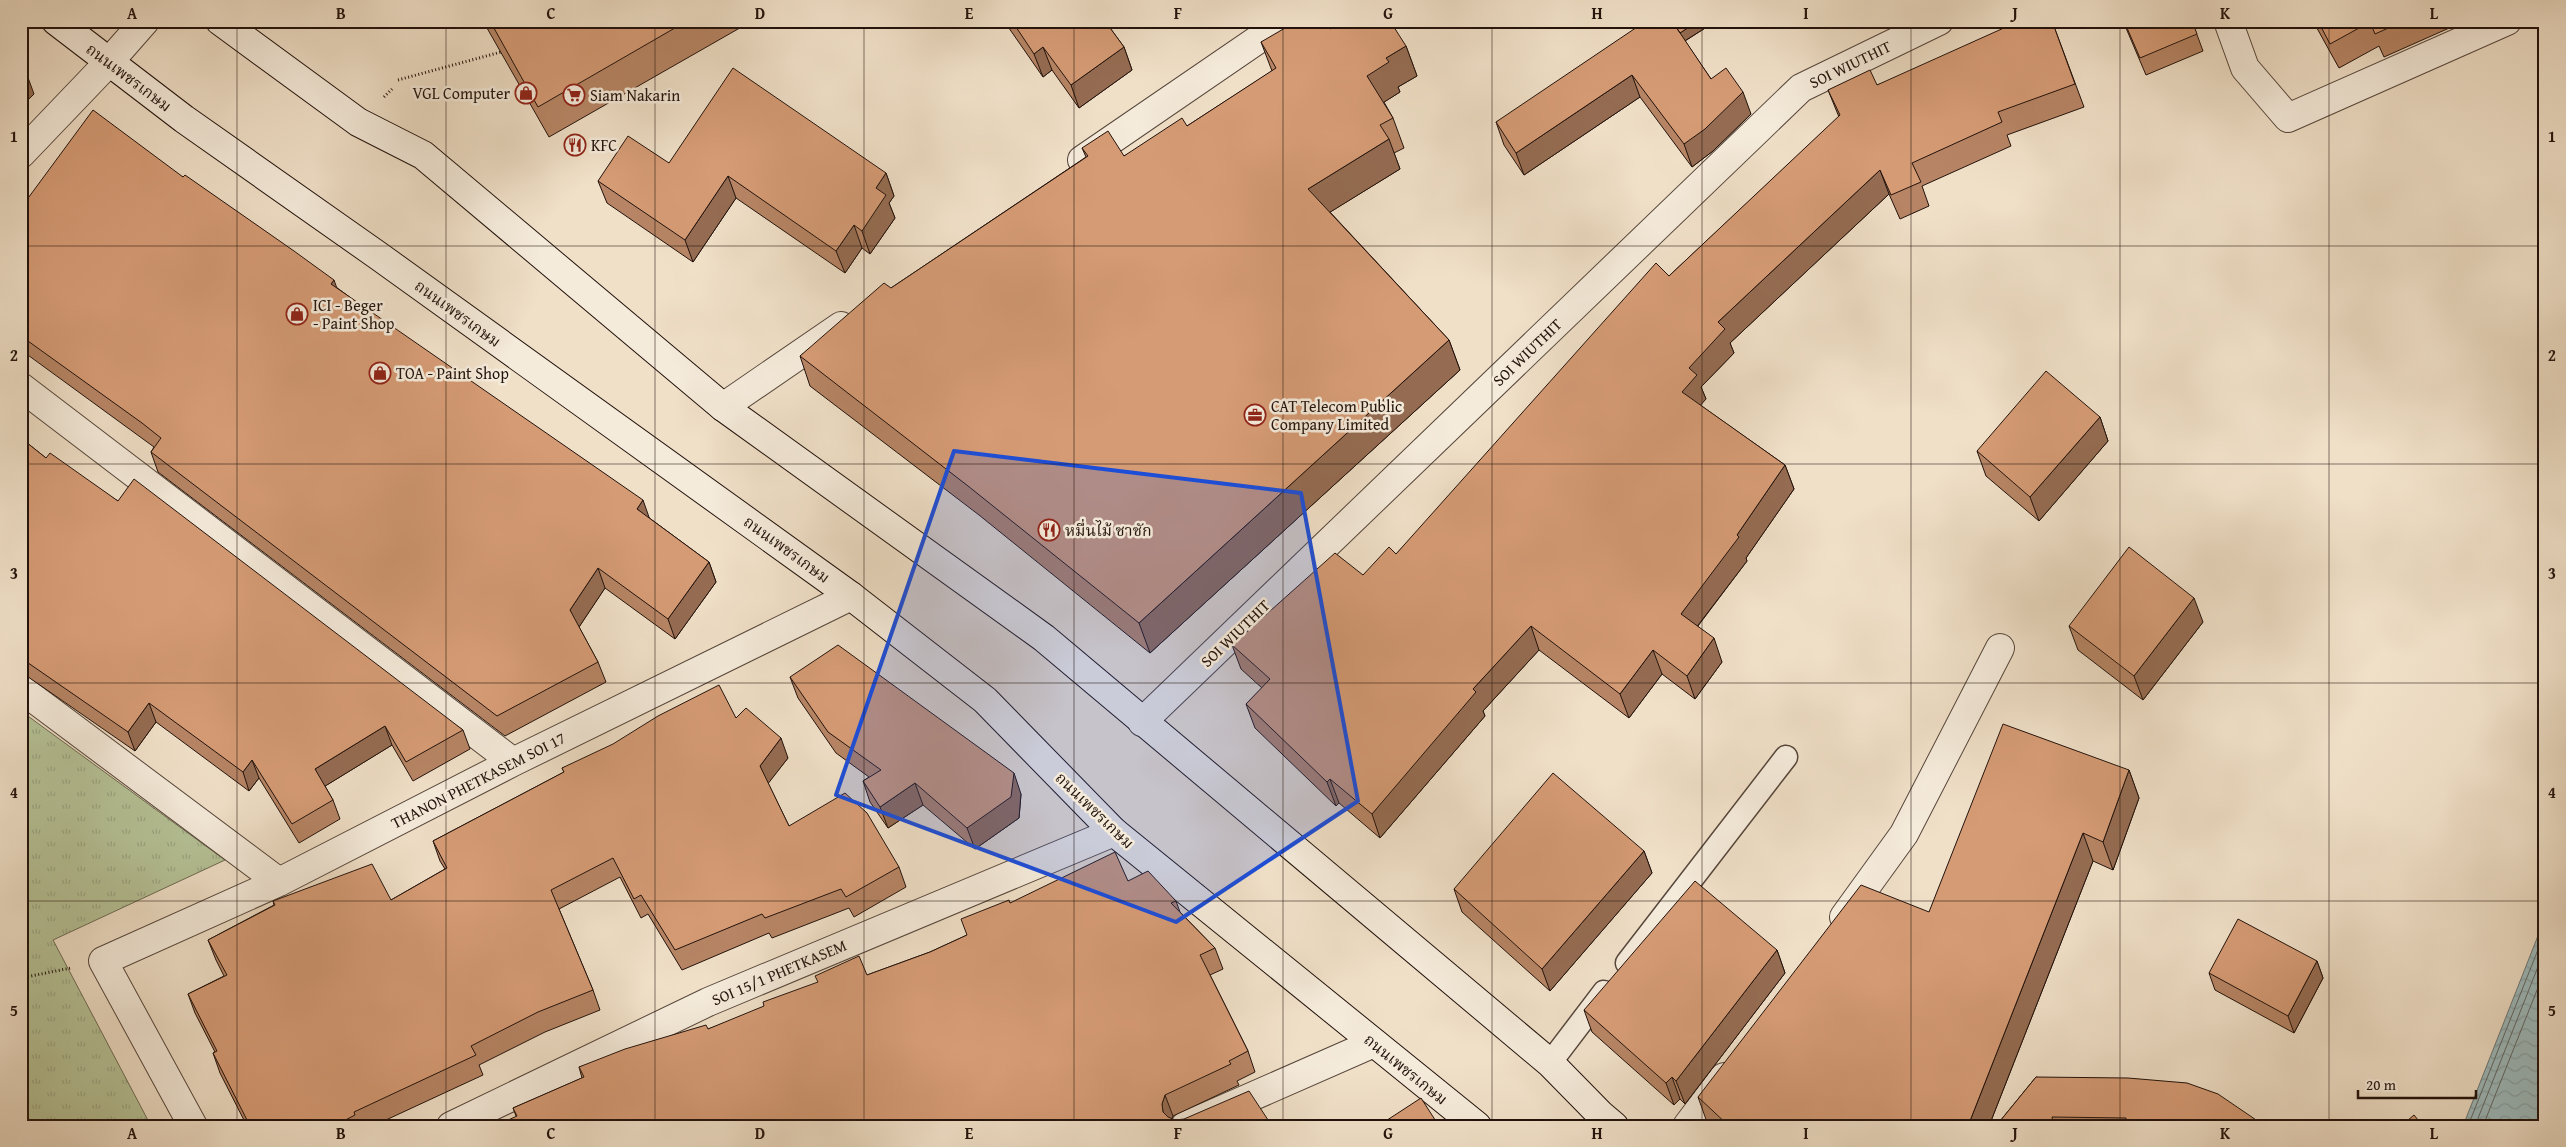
<svg xmlns="http://www.w3.org/2000/svg" width="2566" height="1147" viewBox="0 0 2566 1147" font-family="'Gentium Book Plus','Noto Serif Thai',serif">
  <defs>
    <pattern id="grass-tufts" width="24" height="20" patternUnits="userSpaceOnUse" patternTransform="scale(1.25)"><rect width="24" height="20" fill="#b6c398"/><path d="M3 7l-1-3M5 7V3M7 7l1-3M15 17l-1-3M17 17v-4M19 17l1-3" fill="none" stroke="#9ca682"/></pattern>
    <pattern id="water-waves" width="16" height="10" patternUnits="userSpaceOnUse" patternTransform="scale(1.25)"><rect width="16" height="10" fill="#9dbbbe"/><path d="M0 5q4-4 8 0t8 0" fill="none" stroke="#87a0a2"/></pattern>
  </defs>
  <rect width="100%" height="100%" fill="#f0e0c8"/>
  <filter id="stains"><feTurbulence type="fractalNoise" baseFrequency=".004" numOctaves="4"/><feColorMatrix values="0 0 0 0 .2 0 0 0 0 .09 0 0 0 0 .02 0 0 0 .5 -.17"/></filter>
  <radialGradient id="worn" r=".72"><stop offset=".6" stop-color="#630" stop-opacity="0"/><stop offset="1" stop-color="#630" stop-opacity=".3"/></radialGradient>
  <!-- grass -->
  <path fill="url(#grass-tufts)" stroke="#6c6a52" d="M21,711L225,860L53,940L151,1126H21Z"/>
  <!-- water -->
  <path fill="url(#water-waves)" stroke="#6c7777" d="M2543,923L2545,1126H2463Z"/>
  <g fill="none" stroke-linecap="round" stroke-linejoin="round">
    <!-- shore -->
    <path stroke="#606665" stroke-width="1" d="M2468,1126L2545,932
      M2475,1126L2545,949
      M2483,1126L2545,970"/>
    <!-- service casing -->
    <g stroke="#56463b" stroke-width="25">
      <path id="service" d="M1627,963L1786,757
        M1550,1063L1604,992"/>
    </g>
    <!-- minor casing -->
    <g stroke="#56463b" stroke-width="30">
      <path id="minor" d="M2228,21L2245,68L2288,118L2507,21
        M21,154L109,62
        M1082,160L1285,21
        M21,387L513,762
        M723,407L841,326
        M21,689L279,882
        M1142,722L1801,88L1939,21
        M1844,917L1904,834L2000,648
        M193,1126L103,961L279,882L513,762L851,596
        M451,1126L708,1002L1114,832
        M1185,1126L1374,1043
        M1687,1126L1724,1077"/>
    </g>
    <!-- tertiary casing -->
    <g stroke="#56463b" stroke-width="30">
      <path id="tertiary" d="M109,62L145,21"/>
    </g>
    <!-- secondary casing -->
    <g stroke="#22120c" stroke-width="30">
      <path id="secondary" d="M56,21L184,119L380,257L851,596L985,700L1114,832L1477,1126
        M220,21L358,122L423,155L723,407L1044,638L1550,1063L1601,1115L1614,1126"/>
    </g>
    <!-- path -->
    <path stroke="#22120c" stroke-width="3" stroke-dasharray="1 2.5" stroke-linecap="butt" d="M398,80L501,52
      M384,97L392,89
      M21,978L71,968"/>
    <!-- service -->
    <use href="#service" stroke="#f5ebdb" stroke-width="22"/>
    <!-- minor -->
    <use href="#minor" stroke="#f5ebdb" stroke-width="28"/>
    <!-- tertiary -->
    <use href="#tertiary" stroke="#f5ebdb" stroke-width="28"/>
    <!-- secondary -->
    <use href="#secondary" stroke="#f5ebdb" stroke-width="28"/>
  </g>
  <!-- wall -->
  <path fill="#b78565" stroke="#22120c" d="M483,21H752L549,137Z
    M1004,21H1105L1124,47L1132,70L1079,108L1052,70L1043,77Z
    M1891,21H1898L1892,24Z
    M2052,21L2084,107L2007,135L2011,146L1922,186L1929,206L1900,219L1889,194L1730,343L1734,353L1701,387L1706,399L1700,405L1785,465L1794,489L1746,558L1747,561L1698,626L1722,662L1695,699L1662,674L1629,718L1539,650L1483,711L1485,716L1380,838L1339,803L1336,806L1255,728L1246,704L1262,688L1241,669L1232,645L1363,575L1396,554L1669,276L1839,117L1828,90L1877,85Z
    M2123,21H2192L2203,51L2146,75Z
    M2280,21H2289L2281,25Z
    M2313,21H2465L2384,57L2379,46L2339,68Z
    M1713,23L1685,41L1711,79L1751,114L1713,151L1692,167L1640,97L1524,175L1504,145L1496,122Z
    M1330,29L1406,46L1417,76L1398,87L1400,92L1384,102L1393,118L1404,148L1394,153L1400,169L1330,212L1449,340L1460,370L1150,653L979,515L810,386L800,356L891,288L1086,157L1082,148L1124,156L1187,126L1272,71L1261,42Z
    M669,163L886,173L894,196L889,203L895,218L870,254L862,248L845,273L736,198L693,262L607,203L598,181Z
    M183,177L336,287L709,562L716,582L675,639L605,588L579,627L598,662L606,682L505,736L158,472L151,452L154,447L21,350V204L23,205Z
    M2100,417L2108,441L2039,521L1986,476L1977,451Z
    M21,438L46,458L118,501L463,730L470,749L413,781L392,745L325,786L333,800L340,819L299,843L259,778L249,791L156,722L135,751L21,672Z
    M2203,622L2143,700L2078,650L2069,626Z
    M790,677L1021,794L1019,818L975,849L923,805L888,828L870,802L863,781L869,777L836,753L798,698Z
    M736,718L788,758L768,783L789,826L899,867L906,887L854,917L849,908L772,938L769,933L682,970L648,914L641,918L620,877L559,909L593,990L600,1010L545,1032L479,1065L483,1075L373,1126H247L220,1073L213,1053L215,1052L195,1013L188,994L224,976L216,960L208,940L274,905L273,901L391,900L445,869L440,861L433,841L564,772L562,768Z
    M2129,770L2139,798L2113,870L2093,861L1989,1126H1709L1708,1125L1698,1097L1929,912Z
    M1644,851L1652,873L1550,991L1462,912L1454,889Z
    M1128,881L1176,901L1180,912L1215,948L1223,969L1210,975L1248,1051L1255,1072L1237,1081L1239,1085L1173,1116L1172,1119L1175,1120L1272,1126L516,1116L513,1108L582,1078L579,1067L708,1029L867,975L930,952L967,935L1010,903Z
    M1777,950L1785,973L1685,1104L1680,1099L1674,1105L1592,1032L1584,1010Z
    M2317,961L2323,978L2294,1033L2215,990L2209,973Z
    M2036,1077L2265,1126H1996Z"/>
  <!-- shaded-wall -->
  <path fill="#956c52" stroke="#22120c" d="M1698,21H1712L1713,23L1683,42L1680,33Z
    M1406,46L1417,76L1398,87L1400,92L1378,106L1367,76L1386,58Z
    M1043,47L1052,70L1043,77L1034,54Z
    M1124,47L1132,70L1079,108L1071,85Z
    M23,64L34,94L21,107V66Z
    M1632,75L1640,97L1524,175L1516,153Z
    M1743,92L1751,114L1713,151L1692,167L1684,144Z
    M1389,139L1400,169L1319,219L1308,189Z
    M1880,170L1889,194L1730,343L1734,353L1701,387L1706,399L1691,416L1682,392L1689,368L1718,322Z
    M886,173L894,196L889,203L895,218L870,254L862,231L876,188Z
    M728,176L736,198L693,262L685,240Z
    M854,225L862,248L845,273L836,251Z
    M334,280L341,300L331,284Z
    M1449,340L1460,370L1150,653L1139,623Z
    M2100,417L2108,441L2039,521L2030,497Z
    M1785,465L1794,489L1746,558L1747,561L1689,637L1681,614L1737,535Z
    M643,500L650,520L637,509Z
    M709,562L716,582L675,639L668,619Z
    M598,568L605,588L577,630L570,610Z
    M2194,598L2203,622L2143,700L2134,676Z
    M1531,626L1539,650L1483,711L1485,716L1380,838L1372,814L1473,689Z
    M1714,638L1722,662L1695,699L1687,676Z
    M1653,650L1662,674L1629,718L1620,694Z
    M149,703L156,722L135,751L128,732Z
    M385,726L392,745L322,788L315,769Z
    M781,738L788,758L767,785L760,766Z
    M252,760L259,778L249,791L243,772Z
    M2129,770L2139,798L2113,870L2103,842Z
    M1014,773L1021,794L1019,818L975,849L967,828Z
    M1330,779L1339,803L1336,806L1327,782Z
    M915,783L923,805L888,828L880,807Z
    M2083,833L2093,861L1989,1126H1968Z
    M1644,851L1652,873L1550,991L1542,969Z
    M1777,950L1785,973L1685,1104L1676,1081Z
    M2317,961L2323,978L2294,1033L2288,1016Z
    M1672,1077L1680,1099L1674,1105L1666,1083Z
    M1165,1095L1173,1116L1169,1125L1163,1112L1162,1104Z"/>
  <!-- building -->
  <path fill="#d59b75" stroke="#22120c" d="M490,21H687L538,107Z
    M1012,21H1105L1124,47L1071,85L1043,47L1034,54Z
    M1297,21H1326L1330,29L1342,21H1390L1406,46L1386,58L1389,62L1367,76L1393,118L1380,125L1389,139L1308,189L1449,340L1139,623L968,486L800,356L884,283L891,288L1088,156L1082,148L1108,131L1124,156L1182,118L1187,126L1276,68L1261,42Z
    M1646,21H1672L1711,79L1726,68L1743,92L1705,129L1684,144L1632,75L1516,153L1496,122Z
    M1672,21H1698L1680,33Z
    M2004,21H2052L2075,84L1998,112L2002,122L1912,163L1921,182L1891,195L1880,170L1718,322L1725,329L1689,368L1697,375L1682,392L1785,465L1737,535L1739,537L1681,614L1714,638L1687,676L1653,650L1620,694L1531,626L1473,689L1476,692L1372,814L1330,779L1327,782L1246,704L1270,679L1232,645L1335,553L1363,575L1389,547L1396,554L1656,263L1669,276L1840,115L1828,90L1870,70L1877,85L2006,27Z
    M2124,21H2192L2197,34L2140,58Z
    M2318,21H2404L2375,34L2370,22L2330,44Z
    M733,68L886,173L876,188L886,195L862,231L854,225L836,251L728,176L685,240L598,181L628,136L669,163Z
    M93,110L183,177L185,175L294,251L334,280L331,284L643,500L637,509L709,562L668,619L598,568L570,610L598,662L497,716L151,452L161,438L142,423L21,336V204L23,205Z
    M2046,371L2100,417L2030,497L1977,451Z
    M21,438L46,458L50,453L118,501L134,479L463,730L406,762L385,726L315,769L333,800L292,824L252,760L243,772L149,703L128,732L21,658Z
    M2129,547L2194,598L2134,676L2069,626Z
    M838,645L1014,773L1011,797L967,828L915,783L880,807L863,781L881,770L828,732L790,677Z
    M719,685L736,718L746,708L781,738L760,766L789,826L845,793L867,813L899,867L846,897L841,889L765,918L762,914L675,950L641,895L634,899L613,858L551,890L593,990L538,1012L471,1046L476,1055L354,1112L355,1115L334,1126H248L245,1120H247L213,1053L217,1051L188,994L227,975L208,940L275,905L273,901L372,864L391,900L447,868L433,841L564,772L562,768L613,744L658,716Z
    M2003,724L2129,770L2103,842L2083,833L1968,1126H1729L1698,1097L1861,885L1929,912Z
    M1553,773L1644,851L1542,969L1454,889Z
    M1115,852L1128,881L1148,871L1176,901L1171,903L1215,948L1200,955L1248,1051L1229,1061L1231,1064L1165,1095L1162,1104L1163,1112L1168,1117L1175,1120L1184,1119L1249,1091L1272,1126H495L517,1116L513,1108L584,1077L579,1067L625,1049L706,1025L708,1029L764,1006L763,1002L818,982L815,976L859,956L867,975L930,952L967,935L961,919L1009,900L1010,903Z
    M1695,881L1777,950L1676,1081L1672,1077L1666,1083L1584,1010Z
    M2238,919L2317,961L2288,1016L2209,973Z
    M2036,1077L2128,1078L2187,1083L2218,1094L2265,1126H2126V1118L2052,1117L2054,1126H1996Z
    M1421,1098L1439,1126H1378Z
    M2414,1115L2423,1126H2401Z"/>
  <!-- marked area -->
  <path fill="#1d4ed8" fill-opacity="0.2" stroke="#1d4ed8" stroke-width="4" stroke-linejoin="round" d="M954,451L1301,493L1358,801L1176,922L836,795Z"/>
  <!-- grid -->
  <path fill="none" stroke="#22120c" stroke-width="1" stroke-opacity="0.55" d="M237,21V1126M446,21V1126M655,21V1126M864,21V1126M1074,21V1126M1283,21V1126M1492,21V1126M1702,21V1126M1911,21V1126M2120,21V1126M2329,21V1126M21,246H2545M21,464H2545M21,683H2545M21,901H2545"/>
  <!-- icons -->
  <defs>
    <g id="shop-ring" transform="scale(1.125)"><circle r="9.5" fill="#f5ebdb" stroke="#8f2418" stroke-width="1.5"/><path d="M-5-2.5h2.3a2.7 3.5 0 0 1 5.4 0H5L5.5 6h-11ZM-1.5-2.5h3a1.5 2.3 0 0 0-3 0Z" fill="#8f2418"/></g>
    <g id="supermarket-ring" transform="scale(1.125)"><circle r="9.5" fill="#f5ebdb" stroke="#8f2418" stroke-width="1.5"/><path d="M-6-5.5h2.5l.6 2H6L4.5 2H-2.5L-4.4-4H-6ZM-1.5 3.2a1.3 1.3 0 1 0 .1 0ZM3 3.2a1.3 1.3 0 1 0 .1 0Z" fill="#8f2418"/></g>
    <g id="restaurant-ring" transform="scale(1.125)"><circle r="9.5" fill="#f5ebdb" stroke="#8f2418" stroke-width="1.5"/><path d="M-5-6h1v4h1v-4h1v4h1v-4h1v5L-1.5 .5V6h-2V.5L-5-1ZM5-6V6H3V1.5H1.5Q1.5-4 5-6Z" fill="#8f2418"/></g>
    <g id="office-ring" transform="scale(1.125)"><circle r="9.5" fill="#f5ebdb" stroke="#8f2418" stroke-width="1.5"/><path d="M-6-3h4V-5.5h4V-3h4V5H-6ZM-1-4.5V-3h2v-1.5ZM-6 0V1H6V0Z" fill="#8f2418"/></g>
  </defs>
  <g fill-rule="evenodd">
    <use href="#shop-ring" x="526" y="93"/>
    <use href="#supermarket-ring" x="574" y="95"/>
    <use href="#restaurant-ring" x="575" y="145"/>
    <use href="#shop-ring" x="297" y="314"/>
    <use href="#shop-ring" x="380" y="373"/>
    <use href="#office-ring" x="1255" y="415"/>
    <use href="#restaurant-ring" x="1049" y="530"/>
  </g>
  <g text-anchor="middle" dominant-baseline="central" stroke-width="5" stroke-linejoin="round" paint-order="stroke">
    <!-- street labels -->
    <g font-size="16" fill="#22120c" stroke="#f5ebdb">
      <text transform="translate(1850 64) rotate(-26)">SOI WIUTHIT</text>
      <text transform="translate(129 77) rotate(37)">ถนนเพชรเกษม</text>
      <text transform="translate(458 313) rotate(36)">ถนนเพชรเกษม</text>
      <text transform="translate(1527 352) rotate(-44)">SOI WIUTHIT</text>
      <text transform="translate(787 549) rotate(36)">ถนนเพชรเกษม</text>
      <text transform="translate(1235 633) rotate(-44)">SOI WIUTHIT</text>
      <text transform="translate(478 780) rotate(-27)">THANON PHETKASEM SOI 17</text>
      <text transform="translate(1095 810) rotate(44)">ถนนเพชรเกษม</text>
      <text transform="translate(779 972) rotate(-23)">SOI 15/1 PHETKASEM</text>
      <text transform="translate(1406 1069) rotate(39)">ถนนเพชรเกษม</text>
    </g>
    <!-- poi labels -->
    <g font-size="16" fill="#22120c" stroke="#f5ebdb" text-anchor="start">
      <text x="510" y="93" text-anchor="end">VGL Computer</text>
      <text x="590" y="95">Siam Nakarin</text>
      <text x="591" y="145">KFC</text>
      <text x="313" y="305">ICI - Beger<tspan x="313" dy="18">- Paint Shop</tspan></text>
      <text x="396" y="373">TOA - Paint Shop</text>
      <text x="1271" y="406">CAT Telecom Public<tspan x="1271" dy="18">Company Limited</tspan></text>
      <text x="1065" y="530">หมื่นไม้ ชาชัก</text>
    </g>
  </g>
  <!-- margin -->
  <rect width="2566" height="1147" fill="none" stroke="#f0e0c8" stroke-width="55"/>
  <!-- scale -->
  <path d="M2358 1090v8h118v-8" fill="none" stroke="#22120c" stroke-width="2.5"/>
  <text x="2366" y="1090" font-size="15" fill="#22120c" stroke="#f5ebdb" stroke-width="4" paint-order="stroke">20 m</text>
  <rect x="28" y="28" width="2510" height="1092" fill="none" stroke="#22120c" stroke-width="2"/>
  <g font-size="16" text-anchor="middle" font-weight="bold" fill="#22120c">
    <text x="132" y="19">A</text>
    <text x="341" y="19">B</text>
    <text x="551" y="19">C</text>
    <text x="760" y="19">D</text>
    <text x="969" y="19">E</text>
    <text x="1178" y="19">F</text>
    <text x="1388" y="19">G</text>
    <text x="1597" y="19">H</text>
    <text x="1806" y="19">I</text>
    <text x="2015" y="19">J</text>
    <text x="2225" y="19">K</text>
    <text x="2434" y="19">L</text>
    <text x="14" y="142">1</text>
    <text x="2552" y="142">1</text>
    <text x="14" y="361">2</text>
    <text x="2552" y="361">2</text>
    <text x="14" y="579">3</text>
    <text x="2552" y="579">3</text>
    <text x="14" y="798">4</text>
    <text x="2552" y="798">4</text>
    <text x="14" y="1016">5</text>
    <text x="2552" y="1016">5</text>
    <text x="132" y="1139">A</text>
    <text x="341" y="1139">B</text>
    <text x="551" y="1139">C</text>
    <text x="760" y="1139">D</text>
    <text x="969" y="1139">E</text>
    <text x="1178" y="1139">F</text>
    <text x="1388" y="1139">G</text>
    <text x="1597" y="1139">H</text>
    <text x="1806" y="1139">I</text>
    <text x="2015" y="1139">J</text>
    <text x="2225" y="1139">K</text>
    <text x="2434" y="1139">L</text>
  </g>
  <rect width="100%" height="100%" filter="url(#stains)"/>
  <rect width="100%" height="100%" fill="url(#worn)"/>
</svg>
